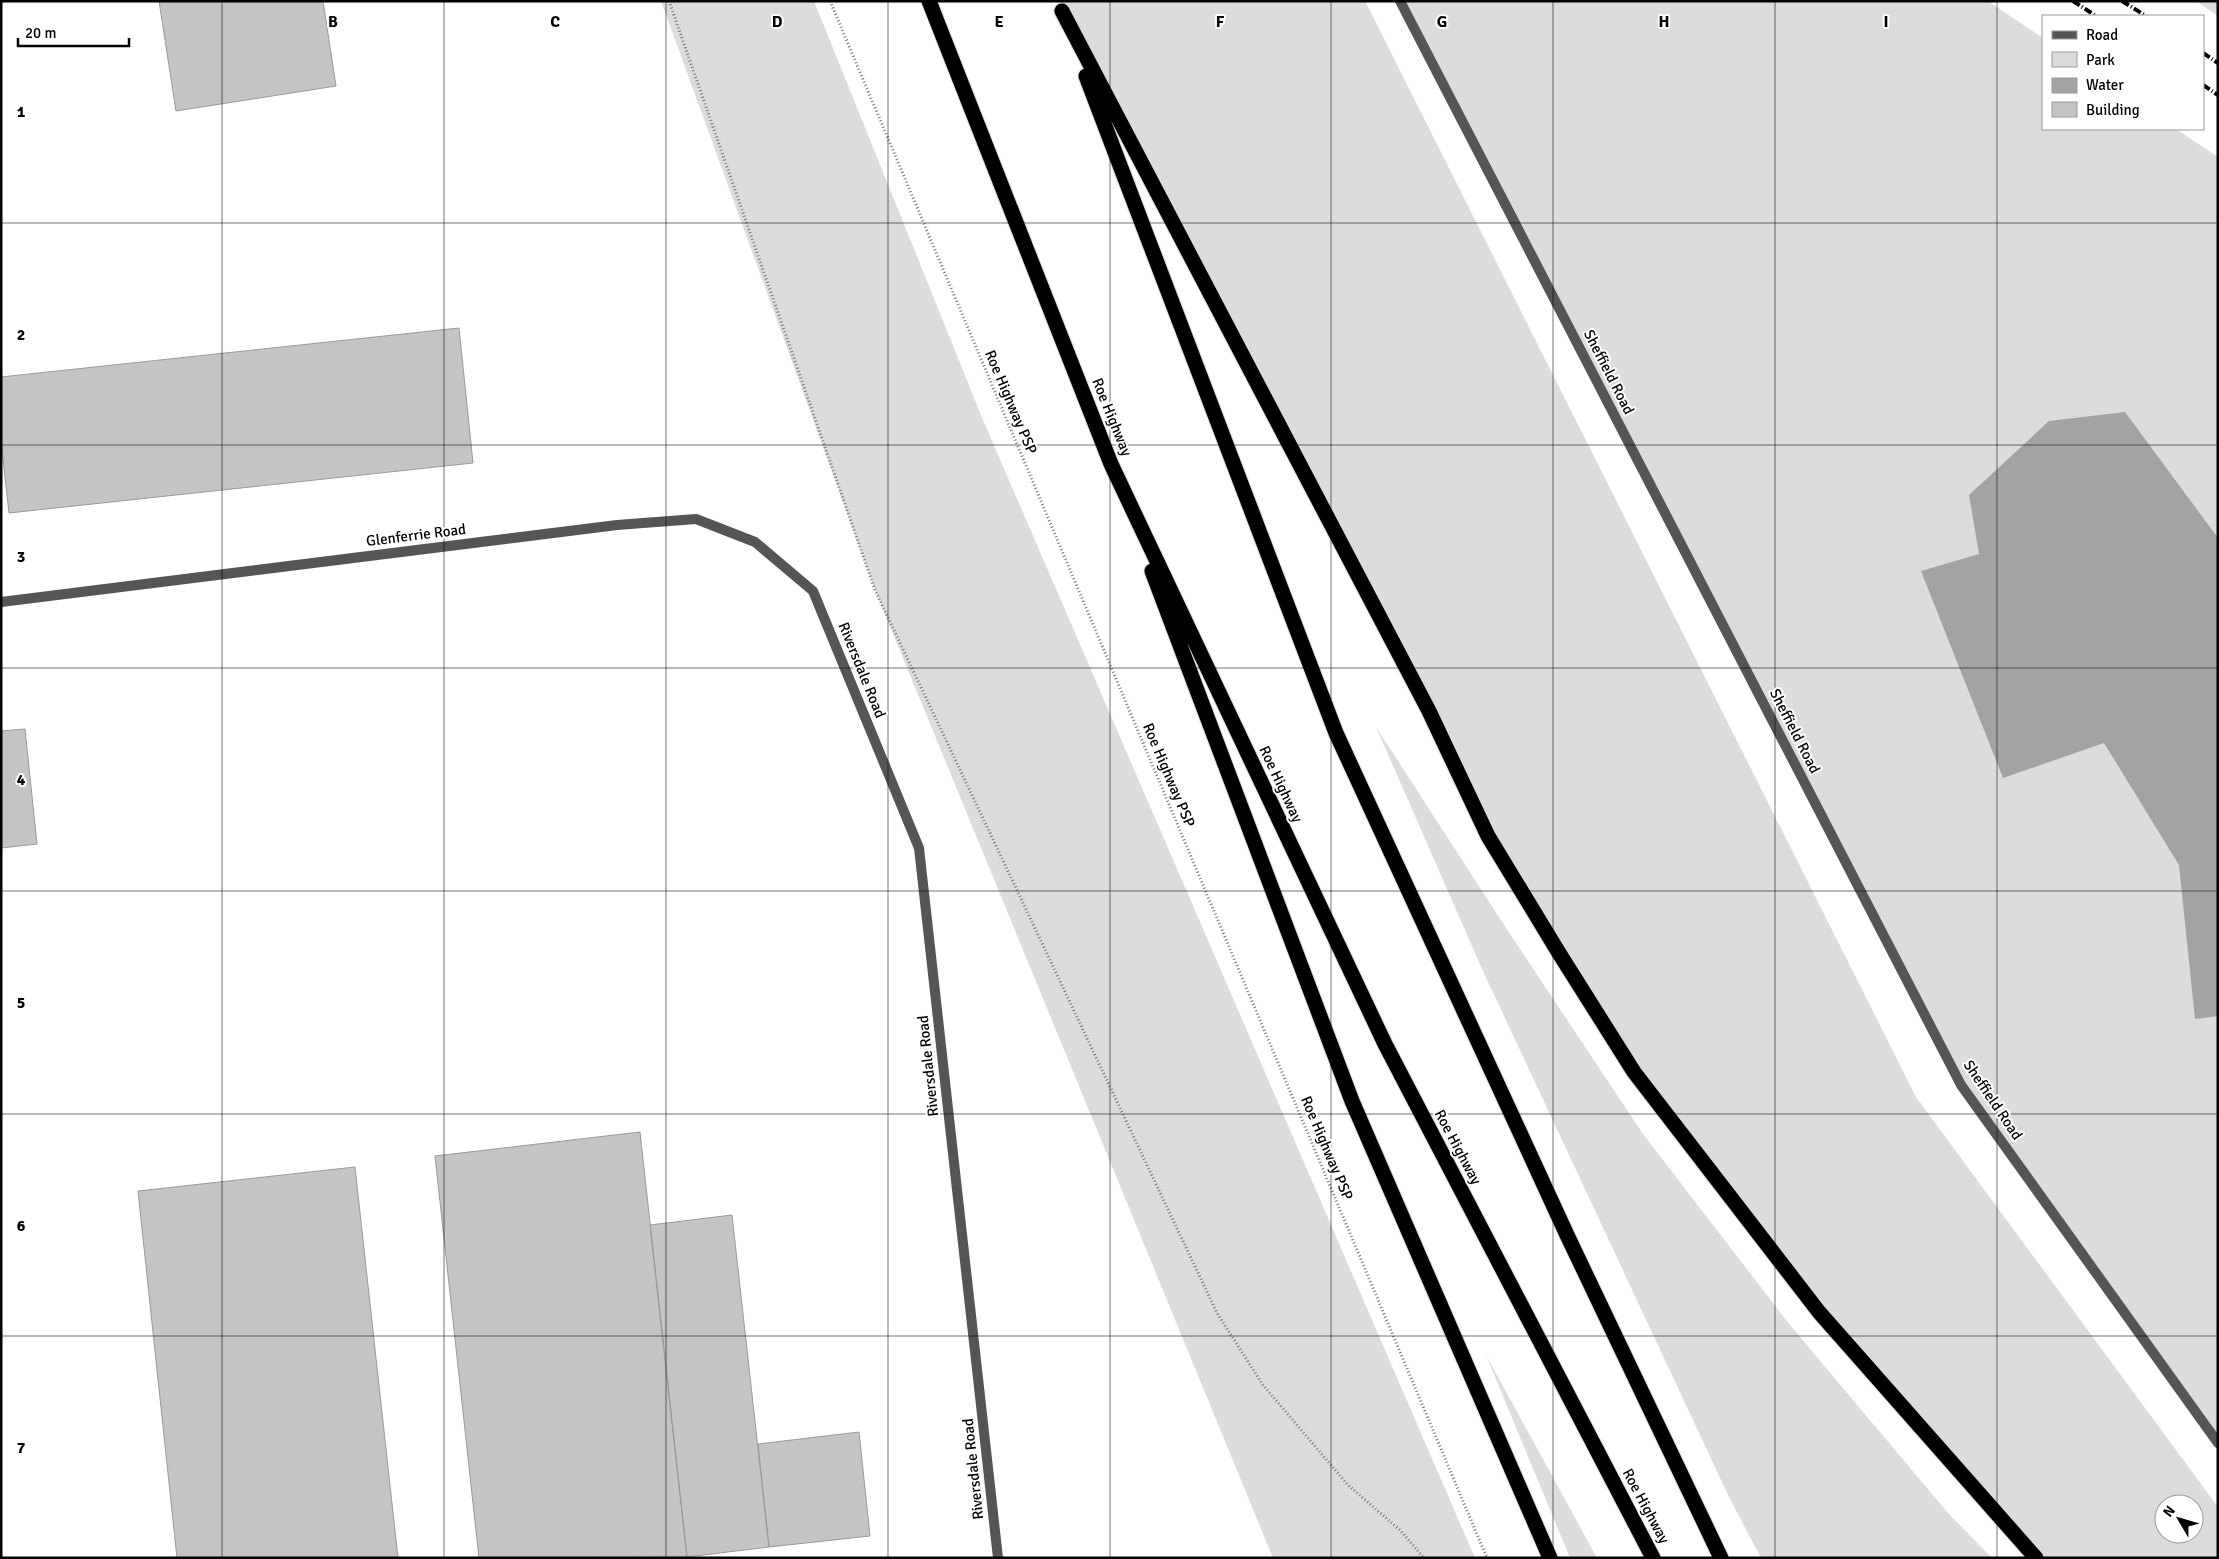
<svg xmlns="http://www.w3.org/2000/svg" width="2219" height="1559" viewBox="0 0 2219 1559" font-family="Signika,sans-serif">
  <rect width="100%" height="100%" fill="#fff"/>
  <!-- green -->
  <path fill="#dcdcdc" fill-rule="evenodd" d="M661,1H814L983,420L1475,1558H1273L875,590Z
    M1058,1H1365L1916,1097L2218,1507V1558H2036L1819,1312L1634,1072L1488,836ZM2164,1504H2194V1534H2164Z
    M1400,1H1988L2043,38V129H2176L2218,157V1443L1961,1085Z
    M2196,1H2218V16Z
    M1376,727L1506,928L1643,1134L1790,1325L1948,1513L1992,1558H1761L1729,1497L1482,969Z
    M1486,1355L1597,1558H1570Z"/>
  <!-- water -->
  <path fill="#a3a3a3" d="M2125,412L2218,538V1016L2195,1019L2179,865L2104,743L2003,778L1921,571L1979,554L1969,495L2049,421Z"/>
  <!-- building -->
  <path fill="#c4c4c4" stroke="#999" d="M159,1H323L336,86L176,111Z
    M459,328L473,463L9,513L1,441V377Z
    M25,729L37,844L1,848V731Z
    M640,1132L687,1557L479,1558L435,1156Z
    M355,1167L398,1558H177L138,1191Z
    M732,1215L769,1547L687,1557L650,1225Z
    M859,1432L870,1536L769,1547L758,1444Z"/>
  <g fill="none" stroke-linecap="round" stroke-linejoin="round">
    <!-- motorway casing -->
    <g stroke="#dbdbdb" stroke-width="17">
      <path id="motorway" d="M929,1L1111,464L1385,1044L1653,1558
        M1062,11L1429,711L1488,836L1559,953L1634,1072L1819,1312L2036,1558
        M1086,76L1336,733L1567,1235L1721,1558
        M1152,571L1352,1101L1550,1558"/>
    </g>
    <!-- path -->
    <path stroke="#777" stroke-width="3" stroke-dasharray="1 2.5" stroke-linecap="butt" d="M669,1L875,590L1217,1313L1263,1385L1348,1485L1400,1530L1424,1558
      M830,1L1487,1558"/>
    <!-- service -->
    <path stroke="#555" stroke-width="10" d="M1400,1L1961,1085L2218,1443"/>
    <!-- minor -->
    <path stroke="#555" stroke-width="10" d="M1,602L617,525L696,519L755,542L813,591L919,848L998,1558"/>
    <!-- motorway -->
    <use href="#motorway" stroke="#000" stroke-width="15"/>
    <!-- rail -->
    <path stroke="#000" stroke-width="4" stroke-dasharray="8 2.5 1 2.5" stroke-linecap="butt" d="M2073,1L2096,16
      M2122,1L2146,16
      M2203,53L2218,63
      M2203,85L2218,95"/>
  </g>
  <!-- grid -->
  <path fill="none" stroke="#000" stroke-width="1" stroke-opacity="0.55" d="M222,1V1558M444,1V1558M666,1V1558M888,1V1558M1110,1V1558M1331,1V1558M1553,1V1558M1775,1V1558M1997,1V1558M1,223H2218M1,445H2218M1,668H2218M1,891H2218M1,1114H2218M1,1336H2218"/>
  <g text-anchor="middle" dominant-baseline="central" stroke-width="4" stroke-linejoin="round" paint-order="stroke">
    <!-- street labels -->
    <g font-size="15" fill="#000" stroke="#fff">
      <text transform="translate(1609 372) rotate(63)">Sheffield Road</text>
      <text transform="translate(1011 402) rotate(67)">Roe Highway PSP</text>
      <text transform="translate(1112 417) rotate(68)">Roe Highway</text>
      <text transform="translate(416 535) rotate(-7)">Glenferrie Road</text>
      <text transform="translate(862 670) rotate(68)">Riversdale Road</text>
      <text transform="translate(1795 731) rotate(63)">Sheffield Road</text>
      <text transform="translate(1169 775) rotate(67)">Roe Highway PSP</text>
      <text transform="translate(1281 784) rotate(65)">Roe Highway</text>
      <text transform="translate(928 1066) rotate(-96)">Riversdale Road</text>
      <text transform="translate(1993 1100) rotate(56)">Sheffield Road</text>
      <text transform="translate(1458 1147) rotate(62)">Roe Highway</text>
      <text transform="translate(1327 1148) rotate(67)">Roe Highway PSP</text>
      <text transform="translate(973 1469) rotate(-96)">Riversdale Road</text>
      <text transform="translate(1646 1506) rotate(62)">Roe Highway</text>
    </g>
  </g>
  <g font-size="16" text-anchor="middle" font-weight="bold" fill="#000" stroke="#fff" stroke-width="4" stroke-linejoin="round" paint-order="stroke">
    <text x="333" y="27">B</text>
    <text x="555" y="27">C</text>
    <text x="777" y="27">D</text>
    <text x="999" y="27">E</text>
    <text x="1220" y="27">F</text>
    <text x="1442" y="27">G</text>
    <text x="1664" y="27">H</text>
    <text x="1886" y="27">I</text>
    <text x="21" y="117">1</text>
    <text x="21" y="340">2</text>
    <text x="21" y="562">3</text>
    <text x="21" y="785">4</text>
    <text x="21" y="1008">5</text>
    <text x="21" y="1231">6</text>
    <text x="21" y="1453">7</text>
  </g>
  <!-- border -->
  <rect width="2219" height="1559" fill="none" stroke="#000000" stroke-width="5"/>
  <!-- legend -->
  <rect x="2042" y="15" width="162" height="115" fill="#ffffff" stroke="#999999"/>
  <rect x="2052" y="31" width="25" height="8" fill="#555555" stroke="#999999"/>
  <text x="2086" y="40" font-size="15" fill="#000000">Road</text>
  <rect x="2052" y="52" width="25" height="15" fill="#dcdcdc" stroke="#999999"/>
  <text x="2086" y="65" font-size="15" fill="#000000">Park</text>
  <rect x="2052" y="78" width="25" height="15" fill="#a3a3a3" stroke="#999999"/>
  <text x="2086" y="90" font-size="15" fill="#000000">Water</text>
  <rect x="2052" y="102" width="25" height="15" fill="#c4c4c4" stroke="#999999"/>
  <text x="2086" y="115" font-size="15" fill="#000000">Building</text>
  <!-- north arrow -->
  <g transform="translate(2179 1519) rotate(308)"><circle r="24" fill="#ffffff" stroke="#999999"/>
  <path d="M0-4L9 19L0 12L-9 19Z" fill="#000000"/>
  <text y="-8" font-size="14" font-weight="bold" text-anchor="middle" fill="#000000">N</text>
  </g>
  <!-- scale -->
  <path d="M18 38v8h111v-8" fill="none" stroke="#000000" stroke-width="2.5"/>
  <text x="25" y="38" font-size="15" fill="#000000" stroke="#ffffff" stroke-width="4" paint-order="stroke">20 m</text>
</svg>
